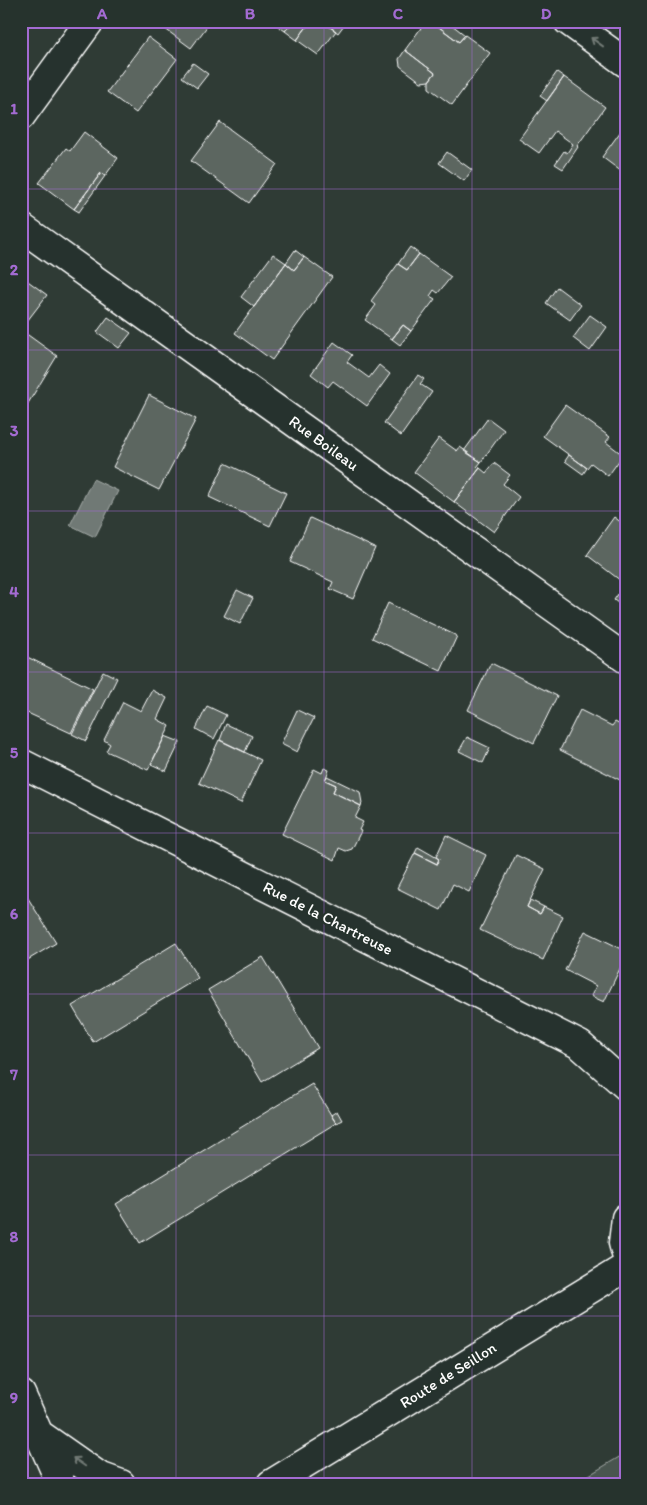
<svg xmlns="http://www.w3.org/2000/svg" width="647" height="1505" viewBox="0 0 647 1505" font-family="Itim,sans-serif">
  <rect width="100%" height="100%" fill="#2f3b35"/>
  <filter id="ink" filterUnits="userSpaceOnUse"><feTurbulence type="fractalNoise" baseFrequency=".02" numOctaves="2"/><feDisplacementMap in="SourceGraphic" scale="10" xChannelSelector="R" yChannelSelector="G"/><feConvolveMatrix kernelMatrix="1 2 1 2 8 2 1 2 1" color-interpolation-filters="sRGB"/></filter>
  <g filter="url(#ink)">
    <!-- green -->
    <path fill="#4a544f" stroke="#a4aaa7" d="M626,1453V1484H574Z"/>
    <!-- water -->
    <path fill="#707975" stroke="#a9afac" d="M93,479L118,491L95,537L70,525Z"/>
    <!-- building -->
    <path fill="#5b6661" stroke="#fff" d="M158,21H211L191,48L157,23Z
      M271,21H290L292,23L285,31Z
      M290,21H311L297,40L285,31L292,23Z
      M311,21H322L336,31L318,55L297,40Z
      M322,21H347L338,33Z
      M426,21H431L459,42L465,35L490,53L452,105L429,88V81L435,73L405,50Z
      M431,21H447L465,35L459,42Z
      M148,37L177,59L136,113L107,92Z
      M405,50L435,73L429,81L421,82L400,66L399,59Z
      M193,63L208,74L197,88L182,77Z
      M557,72L564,77L547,101L540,96Z
      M564,77L605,107L577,146L578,147L563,169L555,164L564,151L567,153L573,144L555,131L539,153L519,139Z
      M220,122L277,164L249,203L191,161Z
      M626,124V175L602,157Z
      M84,132L118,158L105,176L101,173L74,209L39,183L66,148L70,151Z
      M447,152L472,170L464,181L439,163Z
      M101,173L105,176L79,212L74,209Z
      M410,247L419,254L407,270L398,264Z
      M295,250L304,257L294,270L286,263Z
      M273,254L286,263L254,307L241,297Z
      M419,254L451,277L438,293L434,290L430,296L435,299L411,331L403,325L392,339L365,320L376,305L371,301L398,264L407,270Z
      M304,257L332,277L272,360L235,333L286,263L294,270Z
      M21,276L47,295L21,329Z
      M557,287L581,305L570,320L546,303Z
      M590,315L607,327L590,351L573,338Z
      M108,317L131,333L119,348L97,332Z
      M403,325L411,331L400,345L392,339Z
      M21,330L57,356L27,405L21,401Z
      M334,342L352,355L347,362L369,378L379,365L390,374L367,406L333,381L328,387L311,374Z
      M418,375L424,379L420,384L432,392L401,436L384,423Z
      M149,395L196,419L159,490L113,467Z
      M565,405L610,437L606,442L623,455L608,476L591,463L587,468L543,436Z
      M488,418L504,430L481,462L464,451Z
      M439,438L457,451L460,447L481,462L477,467L480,468L454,502L414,472Z
      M569,455L587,468L583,474L565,461Z
      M225,463L286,493L270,526L209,497Z
      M494,463L510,475L503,484L519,497L494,532L454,502L480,468L486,473Z
      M614,517L626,526V609L614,600L625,584L587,555Z
      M310,518L375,548L353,599L330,589L333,582L290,562Z
      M237,590L253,598L240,624L224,616Z
      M388,603L457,636L441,671L372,638Z
      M21,654L93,689L71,733L21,710Z
      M491,663L557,696L534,743L468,710Z
      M103,671L117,678L86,741L72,734Z
      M152,690L167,698L157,719L170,726L148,770L106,751L110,744L104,740L123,702L141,711Z
      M207,706L226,715L214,739L196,729Z
      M297,710L314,718L297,752L281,744Z
      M580,710L612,726L615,722L626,728V783L560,750Z
      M226,724L252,736L245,752L220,740Z
      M165,736L180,742L166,771L151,764Z
      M467,737L490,748L483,763L459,751Z
      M219,740L261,760L241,803L199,783Z
      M324,768L329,770L325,780L336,785L333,792L361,806L355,818L363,822L359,830L361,831L352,849L346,851L339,848L335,860L282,834L314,769L322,773Z
      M327,776L360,792L362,803L361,806L333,792L336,785L325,780Z
      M446,835L486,855L469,892L453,884L441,910L397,888L415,853L437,864L439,859L436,857Z
      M418,847L439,859L437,864L415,853Z
      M516,855L545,869L527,907L540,914L544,907L563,916L543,960L480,930Z
      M21,887L56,943L21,964Z
      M530,900L544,907L540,914L527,907Z
      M585,931L626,951V956L604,1002L591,996L596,986L565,970Z
      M176,943L198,978L93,1042L72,1006Z
      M263,957L318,1048L262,1082L208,990Z
      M312,1084L336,1123L140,1243L116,1204Z
      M337,1111L342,1120L336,1123L331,1115Z"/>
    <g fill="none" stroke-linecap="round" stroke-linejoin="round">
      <!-- minor casing -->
      <g stroke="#fff" stroke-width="31">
        <path id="minor" d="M568,21L626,63
          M21,116L90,21
          M21,227L626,659
          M21,763L580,1045L626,1086
          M21,1394L61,1484
          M39,1434L99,1476L121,1484"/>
      </g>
      <!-- tertiary casing -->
      <g stroke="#fff" stroke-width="31">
        <path id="tertiary" d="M626,1218L623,1243L626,1254
          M271,1484L626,1267"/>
      </g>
      <!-- minor -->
      <use href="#minor" stroke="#26332d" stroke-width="28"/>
      <!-- tertiary -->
      <use href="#tertiary" stroke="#26332d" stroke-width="28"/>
    </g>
    <!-- one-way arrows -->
    <defs><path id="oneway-shaft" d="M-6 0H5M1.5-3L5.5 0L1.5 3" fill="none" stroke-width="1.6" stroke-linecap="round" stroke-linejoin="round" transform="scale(1.25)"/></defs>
    <g stroke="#727a76">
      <use href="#oneway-shaft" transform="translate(597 42) rotate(-144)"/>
      <use href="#oneway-shaft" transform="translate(79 1462) rotate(-145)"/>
    </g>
  </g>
  <!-- grid -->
  <path fill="none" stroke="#a36bd2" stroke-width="1" stroke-opacity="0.55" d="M176,21V1484M324,21V1484M472,21V1484M21,189H626M21,350H626M21,511H626M21,672H626M21,833H626M21,994H626M21,1155H626M21,1316H626"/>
  <g text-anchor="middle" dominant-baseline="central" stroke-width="4" stroke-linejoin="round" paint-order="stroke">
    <!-- street labels -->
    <g font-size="16" fill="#fff" stroke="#26332d">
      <text transform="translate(324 443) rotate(36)">Rue Boileau</text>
      <text transform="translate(328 918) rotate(27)">Rue de la Chartreuse</text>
      <text transform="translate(448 1375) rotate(-32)">Route de Seillon</text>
    </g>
  </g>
  <!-- margin -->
  <rect width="647" height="1505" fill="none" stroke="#26332d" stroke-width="55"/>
  <rect x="28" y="28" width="592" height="1450" fill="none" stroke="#a36bd2" stroke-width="2"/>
  <g font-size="16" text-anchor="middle" font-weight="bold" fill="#a36bd2">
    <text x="102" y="19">A</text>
    <text x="250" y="19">B</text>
    <text x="398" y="19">C</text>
    <text x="546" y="19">D</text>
    <text x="14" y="114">1</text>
    <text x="14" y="275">2</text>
    <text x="14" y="436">3</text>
    <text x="14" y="597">4</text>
    <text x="14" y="758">5</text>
    <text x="14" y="919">6</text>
    <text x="14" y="1080">7</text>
    <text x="14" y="1242">8</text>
    <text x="14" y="1403">9</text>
  </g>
</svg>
